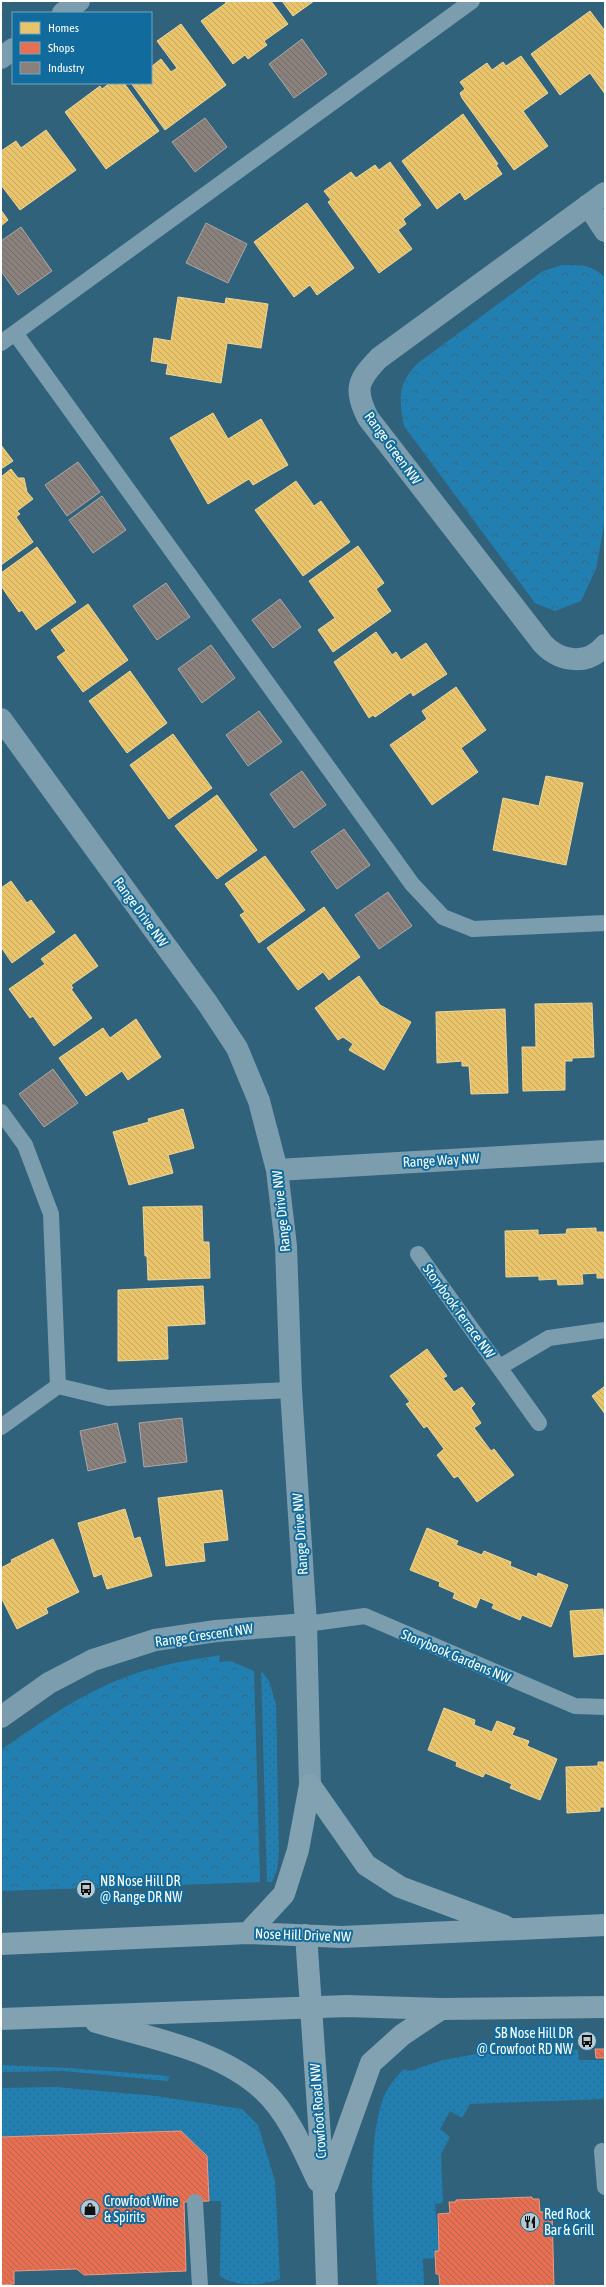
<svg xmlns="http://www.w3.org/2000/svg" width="606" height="2287" viewBox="0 0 606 2287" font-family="'Asap Condensed',sans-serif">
  <defs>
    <pattern id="grass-dots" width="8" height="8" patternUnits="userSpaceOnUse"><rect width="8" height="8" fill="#2180b1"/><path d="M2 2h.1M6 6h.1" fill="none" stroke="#346984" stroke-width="1.8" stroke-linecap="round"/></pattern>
    <pattern id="park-crowns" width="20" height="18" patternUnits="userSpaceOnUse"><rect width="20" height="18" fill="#2180b1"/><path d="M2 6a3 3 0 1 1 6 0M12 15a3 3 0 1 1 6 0" fill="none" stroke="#346984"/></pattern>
    <pattern id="homes-back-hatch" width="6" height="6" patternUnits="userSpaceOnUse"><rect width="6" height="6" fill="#e9c46a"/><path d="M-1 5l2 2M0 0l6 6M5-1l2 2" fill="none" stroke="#c2a662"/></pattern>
    <pattern id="shops-back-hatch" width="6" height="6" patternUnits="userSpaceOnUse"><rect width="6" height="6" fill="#e76f51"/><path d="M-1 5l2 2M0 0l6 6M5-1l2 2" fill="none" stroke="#b86450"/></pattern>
    <pattern id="industry-back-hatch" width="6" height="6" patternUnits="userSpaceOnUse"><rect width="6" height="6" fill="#8a817c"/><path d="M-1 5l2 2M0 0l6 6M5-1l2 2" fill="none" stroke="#716c69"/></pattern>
  </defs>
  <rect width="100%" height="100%" fill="#30627c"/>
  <!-- grass -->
  <path fill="url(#grass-dots)" d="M261,1671L269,1681L276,1704L279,1852L277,1870L272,1882H267Z
    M578,2050L579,2060H605V2099L470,2104L462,2118L450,2111L440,2129L450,2137L441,2154L443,2203L435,2204L439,2251H435V2258L423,2259L424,2286H377C375,2232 365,2149 383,2099C387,2088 395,2078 404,2069L410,2071L443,2060L476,2054Z
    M1,2065L70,2068L169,2076L168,2081L64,2071L1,2072Z
    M56,2087L156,2096L242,2109L258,2125L275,2181L280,2279C262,2286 235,2287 220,2276L221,2201H209L207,2156L181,2131L1,2137V2088Z"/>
  <!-- park -->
  <path fill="url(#park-crowns)" d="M562,265C581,265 590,264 605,277V520L596,569L581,601L555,611L535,603L404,426C399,399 397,384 418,363L543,271Z
    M220,1655L219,1662L230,1661L254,1671L260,1882L1,1891V1750C48,1717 96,1683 154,1668C175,1662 198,1659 220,1655Z"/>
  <!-- homes -->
  <path fill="url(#homes-back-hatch)" stroke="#f0d697" d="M225,1H271L288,24L264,41L267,45L248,59L245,55L233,64L201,21L226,3Z
    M282,1H314L293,16Z
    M590,11L605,31V94L590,73L560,95L531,54Z
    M181,24L226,85L165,130L131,83H151V67L161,59L171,72L177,68L157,41Z
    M521,56L548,93L523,111L548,146L514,170L462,98L460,93L465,89L460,82L487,63L492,70L503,62L506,66Z
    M110,83H124L159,131L106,169L65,112L100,86L102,89Z
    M463,114L498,164L496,165L502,174L465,200L460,192L437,209L402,161Z
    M46,130L76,170L20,210L1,185V151L16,141L21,148Z
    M390,162L421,205L403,219L406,224L398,230L412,249L379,273L328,202L331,200L324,191L351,172L356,178L375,165L379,170Z
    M307,203L354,268L317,295L310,285L294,297L254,242Z
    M1,210L8,220L1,226Z
    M178,297L225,304L226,298L268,304L261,348L227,343L221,383L166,374L168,364L151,361L154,338L171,341Z
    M213,413L228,439L261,419L288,465L253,485L249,479L208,504L170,438Z
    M1,445L13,461L1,469Z
    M11,469L18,478H24L27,492L33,499L17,511L20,514L16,517L33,542L1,565V477Z
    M296,481L314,506L321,501L350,542L303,576L255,510Z
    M358,546L384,583L376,589L391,611L333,652L318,630L335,618L309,581Z
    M37,547L76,602L36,630L22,610L19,612L1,586V573Z
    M88,604L128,660L83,692L57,657L66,651L51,630Z
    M376,632L392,655L396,652L401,660L426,643L447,674L413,696L411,692L375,717L373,715L369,718L334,662Z
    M130,671L167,723L127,753L89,701Z
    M456,687L486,730L461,748L478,772L432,805L390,745L427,719L422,711Z
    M173,734L212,788L169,819L130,765Z
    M546,776L583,783L566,865L493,850L503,798L539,806Z
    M217,795L257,850L217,879L175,826Z
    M265,856L305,910L259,943L240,915L245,912L225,884Z
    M11,881L27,903L31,900L55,932L12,963L1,947V888Z
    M324,907L360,957L329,980L323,972L298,990L267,948Z
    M75,934L98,966L71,985L73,988L71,989L92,1018L54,1046L33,1016L30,1018L9,989L45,964L41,959Z
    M359,976L380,1005L411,1022L384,1070L349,1050L353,1044L343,1037L338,1040L315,1008Z
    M592,1003L594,1057L572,1058V1061H565V1090L523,1091L522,1047H536L535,1004Z
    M505,1009L508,1093L471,1094L469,1066H462V1061L437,1063L436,1012Z
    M136,1019L161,1057L128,1080L122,1071L86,1096L59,1058L103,1028L110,1038Z
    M183,1109L194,1148L168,1155L173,1173L129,1185L113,1132L149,1122L148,1119Z
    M202,1206L203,1242H209L210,1278L148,1280L147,1256H145L143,1207Z
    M596,1228V1232H605V1278H597V1273L582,1274L583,1284L558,1285L557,1279L539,1280V1276L506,1277L505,1231L538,1230V1235L566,1234L567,1229Z
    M203,1286L205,1324L167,1326L168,1359L118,1361V1290Z
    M427,1349L447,1376L443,1378L454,1392L462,1387L475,1404L471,1408L481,1423L474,1428L491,1451L494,1449L514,1475L477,1502L458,1476L454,1478L437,1455L444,1449L427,1426L424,1428L406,1404L410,1402L390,1376Z
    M605,1386V1414L592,1396Z
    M222,1490L228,1540L203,1543L205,1561L166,1566L158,1498Z
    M125,1509L134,1539L140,1537L152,1576L107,1589L102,1574L94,1577L78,1523Z
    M427,1528L458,1541L456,1545L482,1555L484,1551L511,1562L510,1566L537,1577L538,1573L568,1585L551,1627L522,1615L520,1620L492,1608L494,1604L480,1598L476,1608L453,1598L455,1593L439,1586L440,1582L410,1570Z
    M53,1539L79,1592L46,1608L48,1613L17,1629L1,1597V1568L12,1562L11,1560Z
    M603,1609L605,1654L574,1657L570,1611Z
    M444,1708L475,1720L474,1725L492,1732L497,1721L515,1728L512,1735L529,1741L527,1746L557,1759L540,1800L510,1788L512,1784L485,1773L483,1777L456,1766L457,1762L428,1750Z
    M598,1762H605V1807H600V1811L567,1813L566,1767L598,1766Z"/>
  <!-- shops -->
  <path fill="url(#shops-back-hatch)" stroke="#ee9a85" d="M595,2049H605V2058H596Z
    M181,2131L207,2156L209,2201L184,2202L186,2271L84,2275L77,2269L14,2271V2284L1,2285V2137Z
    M532,2197V2199H539L540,2212L552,2211L554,2286H440L439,2274H436L435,2251H439L438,2214L450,2213L449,2202H456V2200Z"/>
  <!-- industry -->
  <path fill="url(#industry-back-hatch)" stroke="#ada7a3" d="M302,39L327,74L294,98L269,64Z
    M205,118L227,147L195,172L172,142Z
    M206,223L247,244L228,283L186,263Z
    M21,227L52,271L18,295L1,271V241Z
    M78,462L100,492L67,516L45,485Z
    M102,496L126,530L93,553L69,520Z
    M166,583L190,617L157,640L133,606Z
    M280,599L301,627L273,648L252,620Z
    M211,645L235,678L202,703L178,669Z
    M259,711L282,742L248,766L226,735Z
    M302,771L326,805L294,828L270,794Z
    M344,829L370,865L337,889L311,852Z
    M388,892L412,926L379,949L355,915Z
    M53,1069L78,1103L44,1127L19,1094Z
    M182,1418L187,1462L144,1467L139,1423Z
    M117,1423L126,1462L88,1471L80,1431Z"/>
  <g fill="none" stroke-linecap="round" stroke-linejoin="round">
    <!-- lane -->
    <path stroke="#7b9dae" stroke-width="16" d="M15,333L412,884L443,917L473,929L605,923
      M1,343L472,1
      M1,1112L25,1145L51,1214L58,1386
      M418,1254L539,1423
      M500,1367L549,1338L605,1330
      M1,1427L58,1386L108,1398L291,1390
      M306,1624L365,1616L575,1706L605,1707
      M602,2151L605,2187
      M195,2202L200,2286"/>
    <!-- street -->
    <path stroke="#7b9dae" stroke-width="22" d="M63,13L79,1
      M1,58L13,49
      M605,193L379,358C357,381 354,389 368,418L543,644C560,662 588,666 605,645
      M588,205L605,231
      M1,719L208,1004L237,1048L259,1101L277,1170L286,1246L291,1390L306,1624L310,1785
      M277,1170L605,1151
      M1,1717L49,1683L93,1660L155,1640L216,1631L306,1624"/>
    <!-- secondary -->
    <path stroke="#82a2b2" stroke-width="22" d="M310,1785L366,1865L400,1887L505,1926
      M248,1933L284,1894L298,1850L310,1785
      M306,1935L324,2195L327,2286
      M1,1944L248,1933L342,1937L605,1925
      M1,2019L347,2006L441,2009L605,2007
      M96,2022C153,2039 221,2050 265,2092C289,2115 304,2152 318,2181
      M327,2186L371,2063L402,2035L441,2009"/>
  </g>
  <!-- icons -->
  <defs>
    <g id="bus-disc" transform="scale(1)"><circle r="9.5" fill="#b7c8d1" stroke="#116b9c"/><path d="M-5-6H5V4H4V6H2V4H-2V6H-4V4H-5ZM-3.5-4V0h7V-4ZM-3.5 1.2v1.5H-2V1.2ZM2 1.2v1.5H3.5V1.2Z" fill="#111"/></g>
    <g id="shop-disc" transform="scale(1)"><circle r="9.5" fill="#b7c8d1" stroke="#116b9c"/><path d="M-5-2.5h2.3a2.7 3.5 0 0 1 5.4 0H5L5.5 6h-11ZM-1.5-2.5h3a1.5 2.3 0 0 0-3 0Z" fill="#111"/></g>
    <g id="restaurant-disc" transform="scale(1)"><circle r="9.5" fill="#b7c8d1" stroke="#116b9c"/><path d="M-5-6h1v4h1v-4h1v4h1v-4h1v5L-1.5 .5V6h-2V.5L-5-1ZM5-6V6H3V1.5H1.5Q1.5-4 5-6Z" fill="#111"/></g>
  </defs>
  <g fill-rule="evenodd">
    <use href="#bus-disc" x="86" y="1889"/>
    <use href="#bus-disc" x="587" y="2041"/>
    <use href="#shop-disc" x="90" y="2209"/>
    <use href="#restaurant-disc" x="530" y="2222"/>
  </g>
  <g text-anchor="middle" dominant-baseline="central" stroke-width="4" stroke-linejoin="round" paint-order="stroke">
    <!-- street labels -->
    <g font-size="14" fill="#fff" stroke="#116b9c">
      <text transform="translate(393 448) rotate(54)">Range Green NW</text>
      <text transform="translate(141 912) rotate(54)">Range Drive NW</text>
      <text transform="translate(441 1160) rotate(-3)">Range Way NW</text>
      <text transform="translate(281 1211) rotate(-96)">Range Drive NW</text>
      <text transform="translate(459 1311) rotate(54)">Storybook Terrace NW</text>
      <text transform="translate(300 1534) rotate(-94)">Range Drive NW</text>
      <text transform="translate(204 1635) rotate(-8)">Range Crescent NW</text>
      <text transform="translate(456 1656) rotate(23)">Storybook Gardens NW</text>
      <text transform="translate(303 1935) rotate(2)">Nose Hill Drive NW</text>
      <text transform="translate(318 2111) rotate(-94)">Crowfoot Road NW</text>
    </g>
    <!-- poi labels -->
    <g font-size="14" fill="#fff" stroke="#116b9c" text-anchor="start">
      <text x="100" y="1881">NB Nose Hill DR<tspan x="100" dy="16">@ Range DR NW</tspan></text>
      <text x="573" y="2033" text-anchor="end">SB Nose Hill DR<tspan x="573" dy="16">@ Crowfoot RD NW</tspan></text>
      <text x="104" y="2201">Crowfoot Wine<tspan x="104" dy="16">&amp; Spirits</tspan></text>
      <text x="544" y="2214">Red Rock<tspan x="544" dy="16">Bar &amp; Grill</tspan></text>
    </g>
  </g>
  <!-- border -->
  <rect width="606" height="2287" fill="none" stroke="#ffffff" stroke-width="4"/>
  <!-- legend -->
  <rect x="12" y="12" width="140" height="72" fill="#116b9c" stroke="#70a6c4"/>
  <rect x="20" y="22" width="20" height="12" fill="#e9c46a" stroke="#70a6c4"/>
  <text x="48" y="32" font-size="12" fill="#ffffff">Homes</text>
  <rect x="20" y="42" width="20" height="12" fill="#e76f51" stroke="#70a6c4"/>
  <text x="48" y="52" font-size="12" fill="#ffffff">Shops</text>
  <rect x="20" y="62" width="20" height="12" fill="#8a817c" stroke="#70a6c4"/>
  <text x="48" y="72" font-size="12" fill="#ffffff">Industry</text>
</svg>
